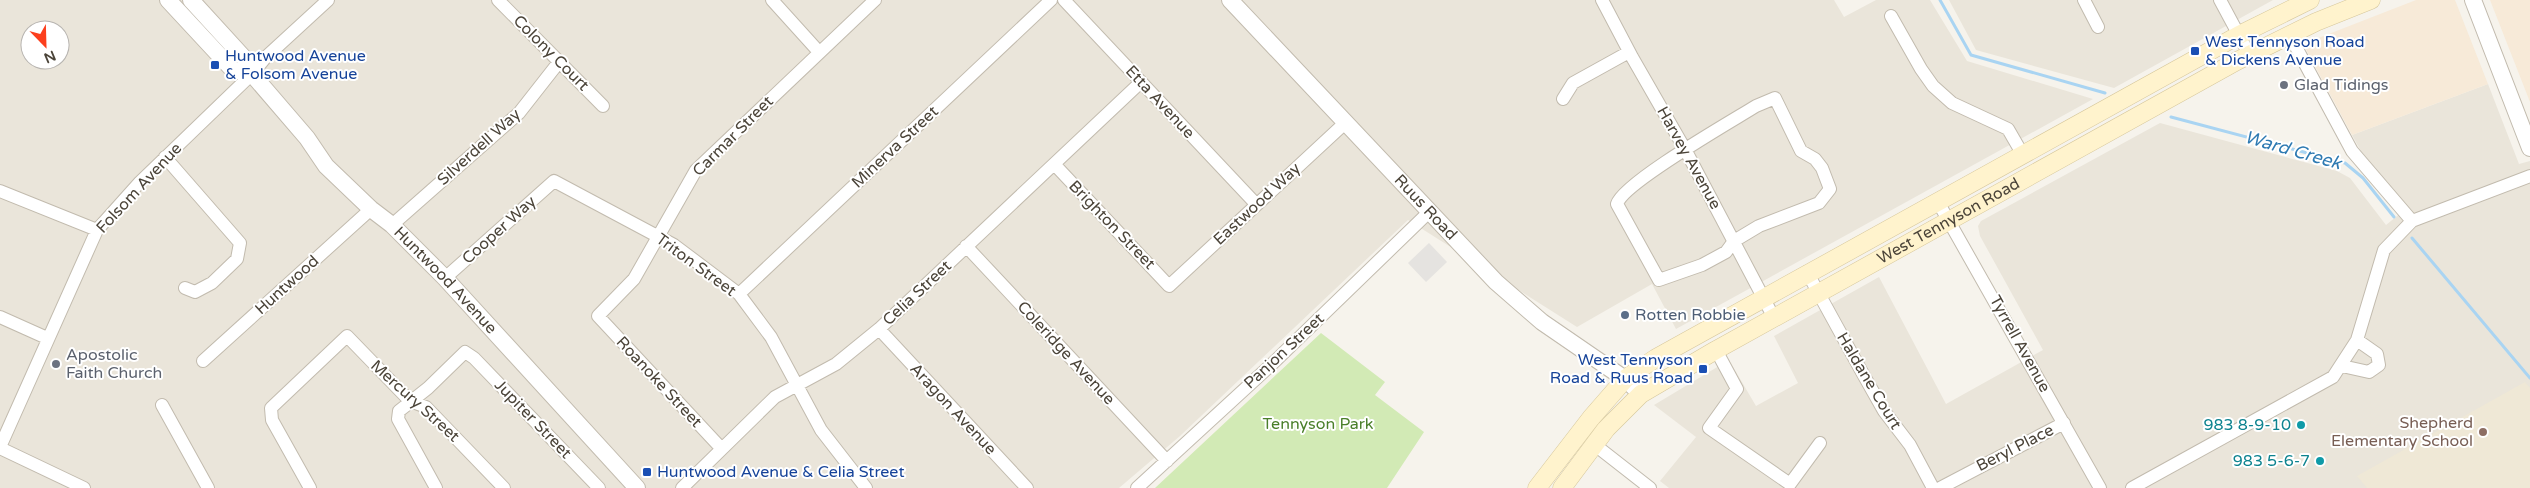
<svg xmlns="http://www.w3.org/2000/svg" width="2530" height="488" viewBox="0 0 2530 488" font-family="'Varela Round',sans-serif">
  <rect width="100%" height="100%" fill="#f6f3ec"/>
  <!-- residential -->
  <path fill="#eae5da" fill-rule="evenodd" d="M0,0H1834L1844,17L1876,0H1930L1967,61L2093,99L1676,329L1652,284L1577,327L1408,220L1180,436L1119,488H0ZM30,30H60V60H30Z
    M1949,0H2273L2114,88L1976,50Z
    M2488,84L2519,164L2530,161V488H1669L1660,481L1696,437L1654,405L1729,360L1756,406L1798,383L1774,336L1879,277L1946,404L2043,350L1980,236L1978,226L1981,221L2160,123L2337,171L2350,178L2386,225L2407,208L2362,153L2352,135Z"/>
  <!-- commercial -->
  <path fill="#f7ead8" d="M2416,0H2455L2488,84L2352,135L2303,44Z
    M2490,0H2530V102Z"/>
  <!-- education -->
  <path fill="#efe8d6" d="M2525,382L2530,388V488H2367L2357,476Z"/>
  <!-- green -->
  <path fill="#d2eab5" d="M1321,333L1385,382L1375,395L1424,432L1387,488H1155Z"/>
  <!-- parking -->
  <path fill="#e5e3e0" d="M1429,243L1447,262L1426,282L1408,263Z"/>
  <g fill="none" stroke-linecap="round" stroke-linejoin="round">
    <!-- stream -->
    <path stroke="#a9d4f2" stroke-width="3" d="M1940,0L1971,55L2105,93
      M2171,117L2345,163L2363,178L2394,217
      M2412,238L2530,378"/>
    <!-- minor casing -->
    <g stroke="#c2bbae" stroke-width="14">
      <path id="minor" d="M498,0L603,106
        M772,0L819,52
        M1064,0L1256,204
        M1602,0L1632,57L1686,151L1774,318
        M2084,0L2098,27
        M2220,0L2249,54
        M1891,16L1921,69L1933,86L1952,103L2008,129L2023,155
        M2289,34L2352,151L2412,221
        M1775,98L1801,151L1815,159L1822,168L1830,189L1819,203L1759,226L1734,241L1726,252L1702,265L1659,280L1617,204C1623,183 1732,121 1756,106Z
        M1563,99L1573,83L1629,52
        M165,157L240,243L237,259L212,283L195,292L185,288
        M1055,165L1169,286L1345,123
        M0,191L97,230
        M1938,202L2100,488
        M392,225L519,113L559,62
        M966,246L1167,461
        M1807,272L1863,374L1884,411L1910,445L1933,488
        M445,278L554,181L674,245L739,294L771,337L821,430L866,488
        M739,294L1051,0
        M0,317L47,338
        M879,329L1027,488
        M1716,350L1737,389L1709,428L1790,484L1820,443
        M203,361L371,209
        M2342,366L2369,372L2379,365L2377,354L2357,340
        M162,405L208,488
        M1595,445L1650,488
        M0,447L97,230L140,182L252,74L266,57L328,0
        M0,448L84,488
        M721,448L598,316L634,279L696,170L875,0
        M310,488L272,420L271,408L347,336L410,401L426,407L504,488
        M436,488L398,419L399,411L428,388L465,352L474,358L599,488
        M682,488L775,397L836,364L879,329L1141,82
        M1137,488L1271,365L1429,212
        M1940,488L2064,423
        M2132,488L2333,377L2357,340L2384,250L2412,221L2530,176"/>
    </g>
    <!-- tertiary casing -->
    <g stroke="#c2bbae" stroke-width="18">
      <g id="tertiary">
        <path d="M168,0L233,70L252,74"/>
        <path id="s1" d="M191,0L244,58L252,74L307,138L326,166L371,209L392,225L445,278L637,488"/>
        <path id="s2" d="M1230,0L1496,282L1542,322L1625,379L1641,394"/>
        <path d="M2473,0L2530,148"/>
      </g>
    </g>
    <!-- secondary casing -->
    <g stroke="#d6c79b" stroke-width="19">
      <g id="secondary">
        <path d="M1537,488L1591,418L1625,379L1656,358L2239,35L2310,0"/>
        <path id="s3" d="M1562,488L1606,429L1641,394L1716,350L2237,61L2316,22L2371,0"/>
      </g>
    </g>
    <!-- minor -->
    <use href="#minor" stroke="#fff" stroke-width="12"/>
    <!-- tertiary -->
    <use href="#tertiary" stroke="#fff" stroke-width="16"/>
    <!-- secondary -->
    <use href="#secondary" stroke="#fff3cd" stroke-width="18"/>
  </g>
  <!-- markers -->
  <g fill="#1a4fb4" stroke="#fff" stroke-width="2">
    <rect x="2190" y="46" width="10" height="10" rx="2.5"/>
    <rect x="210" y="60" width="10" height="10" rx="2.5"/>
    <rect x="1698" y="364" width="10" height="10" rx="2.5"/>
    <rect x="642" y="467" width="10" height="10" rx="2.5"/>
  </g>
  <g fill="#6b7280" stroke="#fff" stroke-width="2">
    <circle cx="2284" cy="85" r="5"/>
    <circle cx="56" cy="364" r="5"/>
  </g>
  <circle fill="#5c6f8a" stroke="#fff" stroke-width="2" cx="1625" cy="315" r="5"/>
  <g fill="#0f9aa8" stroke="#fff" stroke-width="2">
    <circle cx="2301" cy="425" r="5"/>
    <circle cx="2320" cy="461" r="5"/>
  </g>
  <circle fill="#8d6e63" stroke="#fff" stroke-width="2" cx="2483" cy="432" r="5"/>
  <g text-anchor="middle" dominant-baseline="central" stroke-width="4" stroke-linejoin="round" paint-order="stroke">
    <!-- transit labels -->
    <g font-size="16" fill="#164399" stroke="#fff" text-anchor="start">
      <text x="2205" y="42">West Tennyson Road<tspan x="2205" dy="18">&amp; Dickens Avenue</tspan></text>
      <text x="225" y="56">Huntwood Avenue<tspan x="225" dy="18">&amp; Folsom Avenue</tspan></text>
      <text x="1693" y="360" text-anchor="end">West Tennyson<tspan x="1693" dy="18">Road &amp; Ruus Road</tspan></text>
      <text x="657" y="472">Huntwood Avenue &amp; Celia Street</text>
    </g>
    <!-- street labels -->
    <g font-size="16" fill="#4b4439" stroke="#fff">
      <text transform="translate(551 53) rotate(45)">Colony Court</text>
      <text transform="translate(1160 102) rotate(47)">Etta Avenue</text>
      <text transform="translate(733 136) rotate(-45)">Carmar Street</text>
      <text transform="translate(479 147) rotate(-42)">Silverdell Way</text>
      <text transform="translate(895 147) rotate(-43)">Minerva Street</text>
      <text transform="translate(1689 158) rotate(61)">Harvey Avenue</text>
      <text transform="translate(139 188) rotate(-47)">Folsom Avenue</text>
      <text transform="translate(1257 204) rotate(-43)">Eastwood Way</text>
      <text stroke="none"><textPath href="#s2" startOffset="285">Ruus Road</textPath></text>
      <text stroke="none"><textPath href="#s3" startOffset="476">West Tennyson Road</textPath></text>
      <text transform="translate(1112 225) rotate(46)">Brighton Street</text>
      <text transform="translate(499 230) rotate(-42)">Cooper Way</text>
      <text transform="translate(696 265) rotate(36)">Triton Street</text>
      <text stroke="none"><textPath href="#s1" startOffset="380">Huntwood Avenue</textPath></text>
      <text transform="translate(287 285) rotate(-42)">Huntwood</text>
      <text transform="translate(917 293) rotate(-43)">Celia Street</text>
      <text transform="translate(2020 344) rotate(61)">Tyrrell Avenue</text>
      <text transform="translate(1284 351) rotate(-43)">Panjon Street</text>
      <text transform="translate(1066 353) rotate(47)">Coleridge Avenue</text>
      <text transform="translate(1869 381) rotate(59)">Haldane Court</text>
      <text transform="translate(659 382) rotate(47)">Roanoke Street</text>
      <text transform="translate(415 401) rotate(42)">Mercury Street</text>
      <text transform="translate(953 409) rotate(47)">Aragon Avenue</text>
      <text transform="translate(533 419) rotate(46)">Jupiter Street</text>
      <text transform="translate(2015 448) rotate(-27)">Beryl Place</text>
    </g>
    <!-- worship labels -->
    <g font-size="16" fill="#5b616d" stroke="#fff" text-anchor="start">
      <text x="2294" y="85">Glad Tidings</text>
      <text x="66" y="355">Apostolic<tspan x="66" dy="18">Faith Church</tspan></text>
    </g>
    <!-- service labels -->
    <g font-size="16" fill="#4e5e75" stroke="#fff" text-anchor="start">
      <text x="1635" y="315">Rotten Robbie</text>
    </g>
    <!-- education labels -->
    <g font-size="16" fill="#785e54" stroke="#fff" text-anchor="end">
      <text x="2473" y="423">Shepherd<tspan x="2473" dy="18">Elementary School</tspan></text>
    </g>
    <!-- park labels -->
    <g font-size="16" fill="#4a7f2a" stroke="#fff">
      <text x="1318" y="424">Tennyson Park</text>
    </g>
    <!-- culture labels -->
    <g font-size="16" fill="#0d838f" stroke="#fff" text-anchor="end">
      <text x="2291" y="425">983 8-9-10</text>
      <text x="2310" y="461">983 5-6-7</text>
    </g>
    <!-- water labels -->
    <g font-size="18" font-style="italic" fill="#2e7ab2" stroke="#fff">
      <text transform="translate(2293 150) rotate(16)">Ward Creek</text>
    </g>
  </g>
  <!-- north arrow -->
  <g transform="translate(45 45) rotate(157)"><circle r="24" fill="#ffffff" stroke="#b7b4b0"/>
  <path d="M0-4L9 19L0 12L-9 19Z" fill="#fc3f1d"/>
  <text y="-8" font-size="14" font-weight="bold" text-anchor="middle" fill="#4b4439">N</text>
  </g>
</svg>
